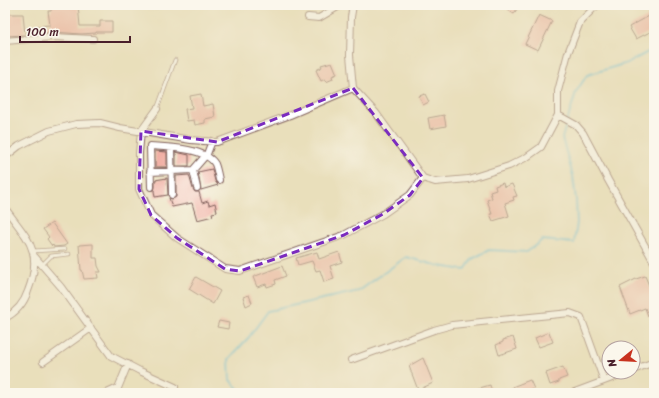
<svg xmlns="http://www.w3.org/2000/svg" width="659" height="398" viewBox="0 0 659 398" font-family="Sriracha,sans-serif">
  <rect width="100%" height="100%" fill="#fbf7ec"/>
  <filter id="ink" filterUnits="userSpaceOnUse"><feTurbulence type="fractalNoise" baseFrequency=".025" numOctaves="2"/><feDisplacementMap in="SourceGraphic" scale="8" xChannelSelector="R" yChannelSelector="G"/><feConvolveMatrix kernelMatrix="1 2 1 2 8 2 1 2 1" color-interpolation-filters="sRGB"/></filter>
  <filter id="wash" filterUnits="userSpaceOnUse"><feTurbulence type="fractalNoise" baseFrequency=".012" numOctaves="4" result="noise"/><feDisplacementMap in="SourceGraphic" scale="16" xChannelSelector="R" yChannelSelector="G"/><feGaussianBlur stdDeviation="0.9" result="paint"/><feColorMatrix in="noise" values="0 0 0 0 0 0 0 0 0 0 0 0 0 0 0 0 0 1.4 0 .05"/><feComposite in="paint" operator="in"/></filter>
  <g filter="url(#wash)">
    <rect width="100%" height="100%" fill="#e9dfbb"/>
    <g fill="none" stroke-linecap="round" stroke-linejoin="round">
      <!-- stream -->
      <path stroke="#59bad7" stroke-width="2" d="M242,393L230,380L229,359L249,337L268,311L359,291L406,257L439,266L465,270L472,259L489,250L527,252L542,240L574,243L577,223L576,200L573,176L562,138L576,92L587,75L627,63L654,49"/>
    </g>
    <g id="blocks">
      <!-- building -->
      <path fill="#efa49a" d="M52,5H78L80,26H100V21H112V32H96V33L81,34L53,32L37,34V26L50,25L48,11H51Z
        M511,5H519L514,14L508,10Z
        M8,14H23L25,35L5,36V18L8,17Z
        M539,15L552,21L538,50L525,44Z
        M651,15L654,20V30L636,39L629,27Z
        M332,62L337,74L332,76L333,79L326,82L325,79L321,81L316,70L322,67L321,65Z
        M201,94L203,106L213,104L215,117L205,119V123L195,125L194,120L187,121L185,109L192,108L190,96Z
        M425,94L429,102L423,105L419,96Z
        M444,115L446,126L430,129L428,118Z
        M155,151L167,152V167H155Z
        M176,152L189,155V166H176Z
        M212,169L215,181L218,185L201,190L198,172Z
        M189,175L193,189L195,192H199L202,203L208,201L209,205L215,203L217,212L212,213L213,216L197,220L192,203L172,207L169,198L172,199L176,197V176Z
        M167,178L168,195L155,197L154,191L155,187V180Z
        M503,183L504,187L512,184L517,196L513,197L514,200L505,203L509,216L493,221L490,214H492L487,200L492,198L490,192L496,190L495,186Z
        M52,223L67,244L64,246L54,247L53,245L52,246L47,239L49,237L43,229Z
        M93,244V258H97L98,266L101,272H97L98,278L84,279L82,270H81L79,245Z
        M317,252L319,259L339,252L342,262L330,266L334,279L324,282L320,270L316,271L312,261L298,265L296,258Z
        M282,266L286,276L275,280L276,284L267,287L266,284L257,287L253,277Z
        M645,276L653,295L650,297L654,306V313L648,316L645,308L630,314L620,287L636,279Z
        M196,277L220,291L213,304L189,289Z
        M249,295L252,303L246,306L243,297Z
        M219,321L229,323L228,329L217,327Z
        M549,332L553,342L539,347L535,338Z
        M513,337L517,349L499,355L496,345L503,342V340Z
        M423,358L433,383L418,390L409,366Z
        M563,367L567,377L559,380V382L550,385L546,373Z
        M530,380L534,389L524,393H514L512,387Z
        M490,385L492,393H469V391Z"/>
    </g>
  </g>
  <g filter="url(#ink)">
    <use href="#blocks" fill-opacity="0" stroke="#82625d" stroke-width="1"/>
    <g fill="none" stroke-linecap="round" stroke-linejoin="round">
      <!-- lane casing -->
      <g stroke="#82625d" stroke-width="4.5">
        <path id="lane" d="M157,109L175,60
          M33,251L65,249
          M42,265L51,256L69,254"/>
      </g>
      <!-- street casing -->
      <g stroke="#82625d" stroke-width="8">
        <path id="street" d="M353,5L351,17L350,55L353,88L376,113L423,178L435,182L468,179L509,166L527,157L541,147L558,115V91L568,53L580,22L597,5
          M466,5V6
          M308,17L319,18L341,5
          M5,41L53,37L93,39
          M157,109L141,131L139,153V189L151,215L177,238L225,269L240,271L344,235L383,214L410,195L423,178
          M558,115L576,125L583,133L608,180L654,262
          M171,148L172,195
          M5,157L19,146L49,131L76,124L100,123L120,128L191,140L217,142L290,115L353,88
          M193,170L197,188
          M150,172L193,170L207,154L212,141
          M151,187L150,146C167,147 206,148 215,164C217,169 218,175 219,180
          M5,208C27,239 44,250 28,291C24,303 17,312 5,318
          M35,257L61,287L111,356L140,371L175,387
          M351,360L434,330L452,325L570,313L581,317L604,381
          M43,362L91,328
          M633,370L654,362
          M107,393L118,388L128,364
          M572,393L628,372"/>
      </g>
      <!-- lane -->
      <use href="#lane" stroke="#fff" stroke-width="3"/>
      <!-- street -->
      <use href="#street" stroke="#fff" stroke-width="6"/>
    </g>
  </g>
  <!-- marked area -->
  <path d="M0 0H659V398H0ZM353,88L423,178L410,195L383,214L344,235L240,271L225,269L177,238L151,215L139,189L141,131L217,142Z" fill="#e9dfbb" fill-opacity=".55" fill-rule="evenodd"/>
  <path fill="none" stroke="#7b2cbf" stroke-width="3" stroke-dasharray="8 5" stroke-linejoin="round" d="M353,88L423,178L410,195L383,214L344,235L240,271L225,269L177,238L151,215L139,189L141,131L217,142Z"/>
  <!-- margin -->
  <rect width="659" height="398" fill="none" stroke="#fbf7ec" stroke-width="20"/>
  <!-- north arrow -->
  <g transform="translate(621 360) rotate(252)"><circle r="19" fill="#fbf7ec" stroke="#b4a19f"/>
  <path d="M0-3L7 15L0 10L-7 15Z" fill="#c8321e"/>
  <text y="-6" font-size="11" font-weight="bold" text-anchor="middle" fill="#4a1f2b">N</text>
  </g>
  <!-- scale -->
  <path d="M20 36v6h110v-6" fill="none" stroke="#4a1f2b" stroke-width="2"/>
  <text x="26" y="36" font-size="12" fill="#4a1f2b" stroke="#fbf7ec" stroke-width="3" paint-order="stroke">100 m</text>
</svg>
